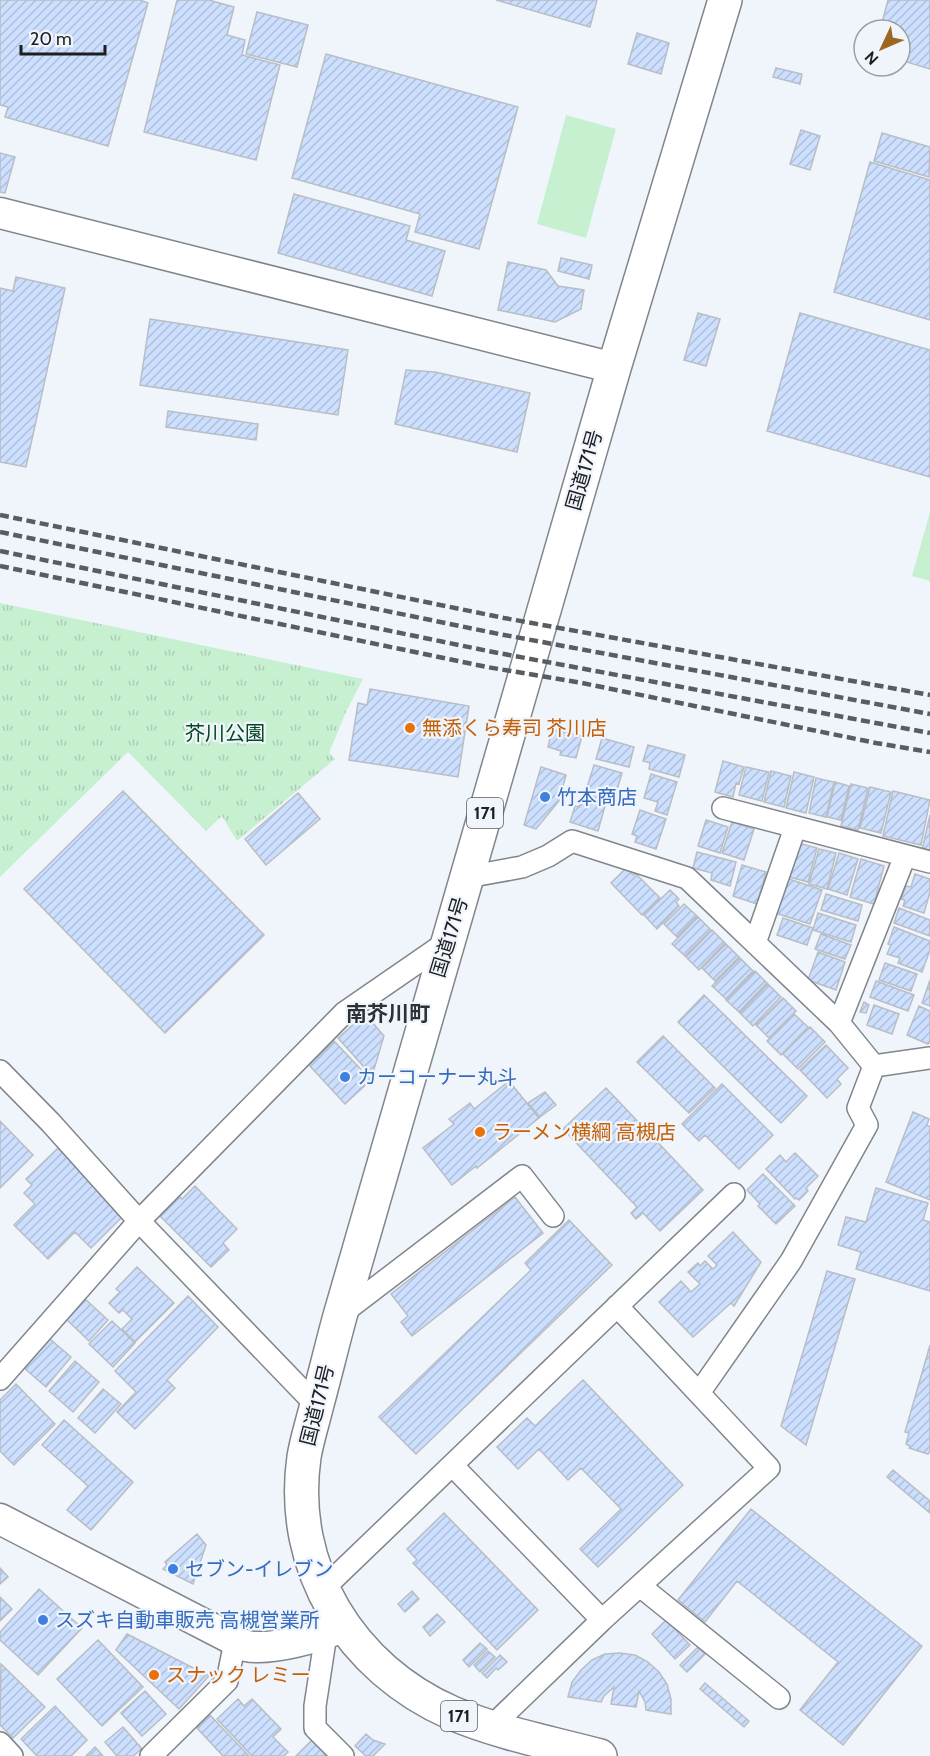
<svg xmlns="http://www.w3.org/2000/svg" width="930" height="1756" viewBox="0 0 930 1756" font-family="Cabin,'Noto Sans JP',sans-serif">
  <defs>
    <pattern id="park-tufts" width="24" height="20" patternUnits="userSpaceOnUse" patternTransform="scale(1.5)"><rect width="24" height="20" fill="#c7f0d1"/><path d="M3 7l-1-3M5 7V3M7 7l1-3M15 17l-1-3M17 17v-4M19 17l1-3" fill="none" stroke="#aacdb3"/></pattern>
    <pattern id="building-hatch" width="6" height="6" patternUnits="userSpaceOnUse" patternTransform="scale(1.5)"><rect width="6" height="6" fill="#ccdffe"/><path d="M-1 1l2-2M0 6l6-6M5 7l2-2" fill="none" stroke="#afbfd9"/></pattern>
  </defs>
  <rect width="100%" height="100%" fill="#f0f5fc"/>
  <!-- park -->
  <path fill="url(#park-tufts)" d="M0,603L363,679L346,712L329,753L335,759L237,841L222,816L206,831L128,752L0,877Z"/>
  <!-- pitch -->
  <path fill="#c7f0d1" d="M566,115L616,129L586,238L537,224Z
    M930,512V581L912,576Z"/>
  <!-- building -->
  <path fill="url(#building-hatch)" stroke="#b9bdc4" stroke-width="1.5" d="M0,0H140L148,3L108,146L5,117L8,107L0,105Z
    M177,0H209L234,7L227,35L245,40L242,55L280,65L256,160L144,132Z
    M496,0H597L590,27Z
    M888,0H930V69L900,60V30H880Z
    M257,12L308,25L297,67L246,54Z
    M637,33L669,43L661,74L628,64Z
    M326,54L518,107L479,249L415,232L420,214L292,178Z
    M776,68L802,74L800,84L773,77Z
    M801,130L820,136L810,170L790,164Z
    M882,133L930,147L929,177L874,161Z
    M0,153L15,157L5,193L0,192Z
    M870,162L930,180V320L834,292Z
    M294,194L410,226L406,240L445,251L432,296L278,253Z
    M561,258L592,265L589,279L558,271Z
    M508,262L546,270L558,286L584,290L581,309L555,322L498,310Z
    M16,277L65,288L26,467L0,462V288L13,291Z
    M698,313L720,319L706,366L684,360Z
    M800,313L930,350V477L767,431Z
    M150,319L348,350L338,415L140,385Z
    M406,370L435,372L530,393L517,452L395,424Z
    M168,411L258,424L256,440L166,427Z
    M370,689L469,706L458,777L349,760L358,703L367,705Z
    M552,729L582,736L576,758L560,755L561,751L548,747Z
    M602,738L634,747L629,767L596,759Z
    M648,745L685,755L679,777L649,769L650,763L643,761Z
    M723,761L744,767L739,784L736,783L733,797L715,792Z
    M594,765L622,773L616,793L603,789L601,799L585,794Z
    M541,767L566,775L559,801L536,829L524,825Z
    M746,767L769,772L762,801L739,795Z
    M771,771L791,776L784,807L764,802Z
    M794,772L814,777L806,813L786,808Z
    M651,774L677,782L667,815L655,811L658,802L644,798Z
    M816,778L834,782L826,817L809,813Z
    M835,782L849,786L841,820L827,817Z
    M851,784L868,788L858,830L841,826Z
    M870,787L891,792L881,833L860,828Z
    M123,791L264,935L165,1033L24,889Z
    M893,791L930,800L921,845L883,836Z
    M298,793L320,819L266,865L245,839Z
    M581,799L605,806L598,831L570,822L575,806L579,807Z
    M640,810L666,819L656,849L635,842L637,836L632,834Z
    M930,815V851L922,850Z
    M706,820L728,827L720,853L698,846Z
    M732,822L754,829L744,860L722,853Z
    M798,843L817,848L808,882L789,877Z
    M819,849L836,853L827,889L809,884Z
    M697,852L736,862L730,886L711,880L712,873L693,868Z
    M839,853L858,859L847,895L828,889Z
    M861,859L884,866L874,904L850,897Z
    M742,865L766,872L757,904L733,896Z
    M626,868L633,875L635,873L660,898L642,915L611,883Z
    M915,874L930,879V892L924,913L903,906L905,900L901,899L906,886L911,887Z
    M786,878L822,890L810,924L775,913Z
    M670,890L679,899L676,902L679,906L657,929L644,915Z
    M826,894L862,905L858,921L821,910Z
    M684,904L697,916L677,937L664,924Z
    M899,908L930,920V936L894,923Z
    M818,913L856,925L851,942L813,930Z
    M698,917L711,930L685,956L672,944Z
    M783,918L813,928L807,945L777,935Z
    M894,927L930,941V950L922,972L898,963L900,958L887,954L891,945L888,944Z
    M712,930L725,943L699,970L686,957Z
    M821,934L851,945L845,959L815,949Z
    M726,944L739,957L715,981L702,968Z
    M818,952L845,962L836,990L808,980Z
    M740,958L753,971L726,999L712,986Z
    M885,963L917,974L911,991L879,980Z
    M755,971L767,983L739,1012L726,1000Z
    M930,980V1006L922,1003Z
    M876,981L914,995L908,1011L870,997Z
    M768,984L781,997L753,1026L740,1013Z
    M704,995L807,1096L781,1123L678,1022Z
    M783,998L796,1011L769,1038L756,1025Z
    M864,1002L869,1005L866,1013L860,1012Z
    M874,1005L899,1014L892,1034L867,1025Z
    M919,1006L930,1011V1042L928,1044L907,1035Z
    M365,1014L384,1036L372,1076L338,1038Z
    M794,1014L808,1027L781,1055L767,1041Z
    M810,1027L825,1042L798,1069L783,1054Z
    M663,1036L715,1088L689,1113L637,1062Z
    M334,1041L371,1080L345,1104L309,1065Z
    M826,1045L848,1068L837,1079L841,1084L827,1098L800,1070Z
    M509,1081L539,1118L477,1168L476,1166L452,1185L423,1148L454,1124L449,1119L470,1103L474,1109Z
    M722,1084L773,1135L739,1169L705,1135L699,1141L682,1124Z
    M606,1088L703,1190L660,1231L643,1213L636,1219L631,1213L637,1207L563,1129Z
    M545,1092L556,1105L540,1117L528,1103Z
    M913,1112L929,1119L927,1125L930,1127V1200L886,1182Z
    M0,1121L33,1155L0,1188Z
    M58,1148L124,1215L91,1248L75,1232L48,1259L14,1225L35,1204L24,1193L32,1185L26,1179Z
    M795,1153L818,1176L806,1188L808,1191L799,1200L796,1198L795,1199L766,1169L780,1155L786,1162Z
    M763,1174L795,1206L776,1224L758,1206L760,1204L747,1190Z
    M195,1186L237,1229L223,1243L229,1250L211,1267L154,1210L174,1191L182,1199Z
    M876,1188L928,1203L923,1220L930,1222V1291L856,1269L861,1252L838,1245L846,1217L866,1222Z
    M515,1197L543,1233L412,1336L401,1322L408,1316L391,1294Z
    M569,1220L612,1265L416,1454L379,1417L531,1270L525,1263Z
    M733,1232L761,1262L734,1306L731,1303L693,1337L659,1302L681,1281L691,1292L700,1284L688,1272L698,1263L700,1266L705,1261L713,1269L717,1265L708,1256Z
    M137,1267L174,1303L135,1342L122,1329L132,1319L123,1310L119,1313L109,1303L120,1292L116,1289Z
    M827,1271L855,1279L806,1445L781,1426Z
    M188,1296L218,1327L167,1380L175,1388L135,1429L117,1412L136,1392L115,1371Z
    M84,1298L108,1320L89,1341L65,1318Z
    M112,1321L135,1343L113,1367L89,1344Z
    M50,1339L71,1357L46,1387L24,1368Z
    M930,1345V1451L928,1454L909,1448L910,1446L906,1444L909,1433L905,1432Z
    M75,1361L99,1382L73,1412L49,1391Z
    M583,1380L683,1485L598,1567L580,1549L621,1509L581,1468L568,1480L539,1449L518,1469L497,1447L527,1418L535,1426Z
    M16,1384L55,1424L14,1465L0,1451V1400Z
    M103,1389L121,1404L95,1433L78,1418Z
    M64,1420L133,1482L91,1530L67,1510L88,1486L42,1445Z
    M893,1470L930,1501V1513L887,1477Z
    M751,1509L922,1646L843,1745L800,1710L838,1662L737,1581L705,1622L678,1600Z
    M444,1513L538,1610L497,1650L413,1563L417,1560L407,1549Z
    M197,1534L206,1545L193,1584L163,1569L167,1565L165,1562Z
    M0,1568L8,1577L0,1584Z
    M39,1589L82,1628L38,1675L0,1640V1632Z
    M412,1591L419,1599L405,1612L398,1604Z
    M0,1597L12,1609L0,1621Z
    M437,1614L445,1622L430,1636L423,1627Z
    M666,1620L690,1645L675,1659L652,1634Z
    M127,1634L209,1676L179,1709L116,1650Z
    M98,1640L143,1687L102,1726L57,1679Z
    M480,1643L487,1649L469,1667L463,1660Z
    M698,1647L705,1654L687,1672L680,1665Z
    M488,1651L495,1657L480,1672L474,1665Z
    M620,1653L635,1655L648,1662L659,1672L667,1684L671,1699V1714L646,1710L645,1702L639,1691L636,1707L611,1704L614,1687L604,1696L601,1702L568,1697L572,1682L581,1670L592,1660L605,1654Z
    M500,1655L507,1662L498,1670L496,1668L487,1678L482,1673Z
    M1,1664L45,1707L13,1738L0,1725Z
    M705,1683L749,1721L744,1727L700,1689Z
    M145,1691L166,1714L142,1736L121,1713Z
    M238,1699L244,1706L252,1699L281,1729L273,1737L288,1752L284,1756H252L217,1719Z
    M55,1706L87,1740L71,1756H37L21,1739Z
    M210,1715L249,1756H223L197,1728Z
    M123,1727L142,1749L133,1756H117L105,1742Z
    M366,1734L373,1740L385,1744L373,1756H366L355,1746Z
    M315,1737L334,1756H296Z
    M95,1747L103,1756H86Z"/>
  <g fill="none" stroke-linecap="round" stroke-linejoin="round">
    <!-- street casing -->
    <g stroke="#81858c" stroke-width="24">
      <path id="street" d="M723,808L930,862
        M467,877L522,867L548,856L572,841L687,878L839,1023L874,1066
        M755,943L795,828
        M839,1023L905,856
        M874,1066L930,1058
        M0,1071L51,1123L139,1221L317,1406
        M340,1315L522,1176L553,1216
        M0,1379L139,1221L344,1013L447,942
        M699,1393L791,1261L867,1125L858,1108L874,1066
        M452,1465L602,1620
        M640,1586L779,1698
        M322,1590L734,1194
        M326,1634L315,1706V1728L343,1756
        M490,1728L602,1620L769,1468L617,1306
        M0,1743L12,1756
        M151,1756L227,1681L235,1642"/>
    </g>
    <!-- secondary casing -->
    <g stroke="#81858c" stroke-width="33">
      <path id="secondary" d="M0,213L614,368
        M0,1519L246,1646C272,1651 320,1637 344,1626"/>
    </g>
    <!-- highway casing -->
    <g stroke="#81858c" stroke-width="36">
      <path id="highway" d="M600,1756C551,1743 499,1733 452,1713C351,1669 288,1568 304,1457C307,1439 313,1421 317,1404C325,1375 332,1345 340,1316L614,368L725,0"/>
    </g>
    <!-- street -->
    <use href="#street" stroke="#fff" stroke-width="21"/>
    <!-- secondary -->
    <use href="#secondary" stroke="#fff" stroke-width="30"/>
    <!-- highway -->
    <use href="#highway" stroke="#fff" stroke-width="33"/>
    <!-- rail -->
    <path stroke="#5a5c60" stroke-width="4.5" stroke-dasharray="9 4.5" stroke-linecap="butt" d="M0,515L504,618L930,695
      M0,532L499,634L930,714
      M0,551L493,652L930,733
      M0,566L487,667L582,683L876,743L930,752"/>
  </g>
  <!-- markers -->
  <g fill="#e8710a" stroke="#f0f5fc" stroke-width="2">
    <circle cx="410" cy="728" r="6"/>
    <circle cx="480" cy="1132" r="6"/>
    <circle cx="154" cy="1675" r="6"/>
  </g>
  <g fill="#3f7fe0" stroke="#f0f5fc" stroke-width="2">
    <circle cx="545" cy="797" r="6"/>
    <circle cx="345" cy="1077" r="6"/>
    <circle cx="173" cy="1569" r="6"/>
    <circle cx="43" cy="1620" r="6"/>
  </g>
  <g text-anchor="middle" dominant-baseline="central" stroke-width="4.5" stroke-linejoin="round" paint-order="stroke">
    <!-- shield labels -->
    <g fill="#f0f5fc" stroke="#5c5e63" stroke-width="1.5">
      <rect x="467" y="798" width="36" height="30" rx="4.5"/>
      <rect x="441" y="1701" width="36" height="30" rx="4.5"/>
    </g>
    <g font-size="18" font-weight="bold" fill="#1d1e21">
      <text x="485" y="813">171</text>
      <text x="459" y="1716">171</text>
    </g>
    <!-- street labels -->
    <g font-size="20" fill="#1d1e21" stroke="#f0f5fc">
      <text transform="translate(584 470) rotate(-74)">国道171号</text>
      <text transform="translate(449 937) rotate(-73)">国道171号</text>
      <text transform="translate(317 1405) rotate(-76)">国道171号</text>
    </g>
    <!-- food labels -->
    <g font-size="20" fill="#c56008" stroke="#f0f5fc" text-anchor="start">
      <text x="422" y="728">無添くら寿司 芥川店</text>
      <text x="492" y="1132">ラーメン横綱 高槻店</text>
      <text x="166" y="1675">スナック レミー</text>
    </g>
    <!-- park labels -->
    <g font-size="20" fill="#054723" stroke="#f0f5fc">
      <text x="225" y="733">芥川公園</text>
    </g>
    <!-- shop labels -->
    <g font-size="20" fill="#366cbe" stroke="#f0f5fc" text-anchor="start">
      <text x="557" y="797">竹本商店</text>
      <text x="357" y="1077">カーコーナー丸斗</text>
      <text x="185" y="1569">セブン-イレブン</text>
      <text x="55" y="1620">スズキ自動車販売 高槻営業所</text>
    </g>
    <!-- neighbourhood labels -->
    <g font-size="21" font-weight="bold" fill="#2d3036" stroke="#f0f5fc">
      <text x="388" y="1013">南芥川町</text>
    </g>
  </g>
  <!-- north arrow -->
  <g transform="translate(882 48) rotate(226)"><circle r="28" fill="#f0f5fc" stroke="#9c9fa4" stroke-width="1.5"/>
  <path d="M0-4.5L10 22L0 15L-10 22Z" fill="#9d6721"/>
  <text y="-9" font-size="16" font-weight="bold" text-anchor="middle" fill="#1d1e21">N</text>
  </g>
  <!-- scale -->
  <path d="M21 45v9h84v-9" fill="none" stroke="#1d1e21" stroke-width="3"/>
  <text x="30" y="45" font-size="18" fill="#1d1e21" stroke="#f0f5fc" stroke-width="4.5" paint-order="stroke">20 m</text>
</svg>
